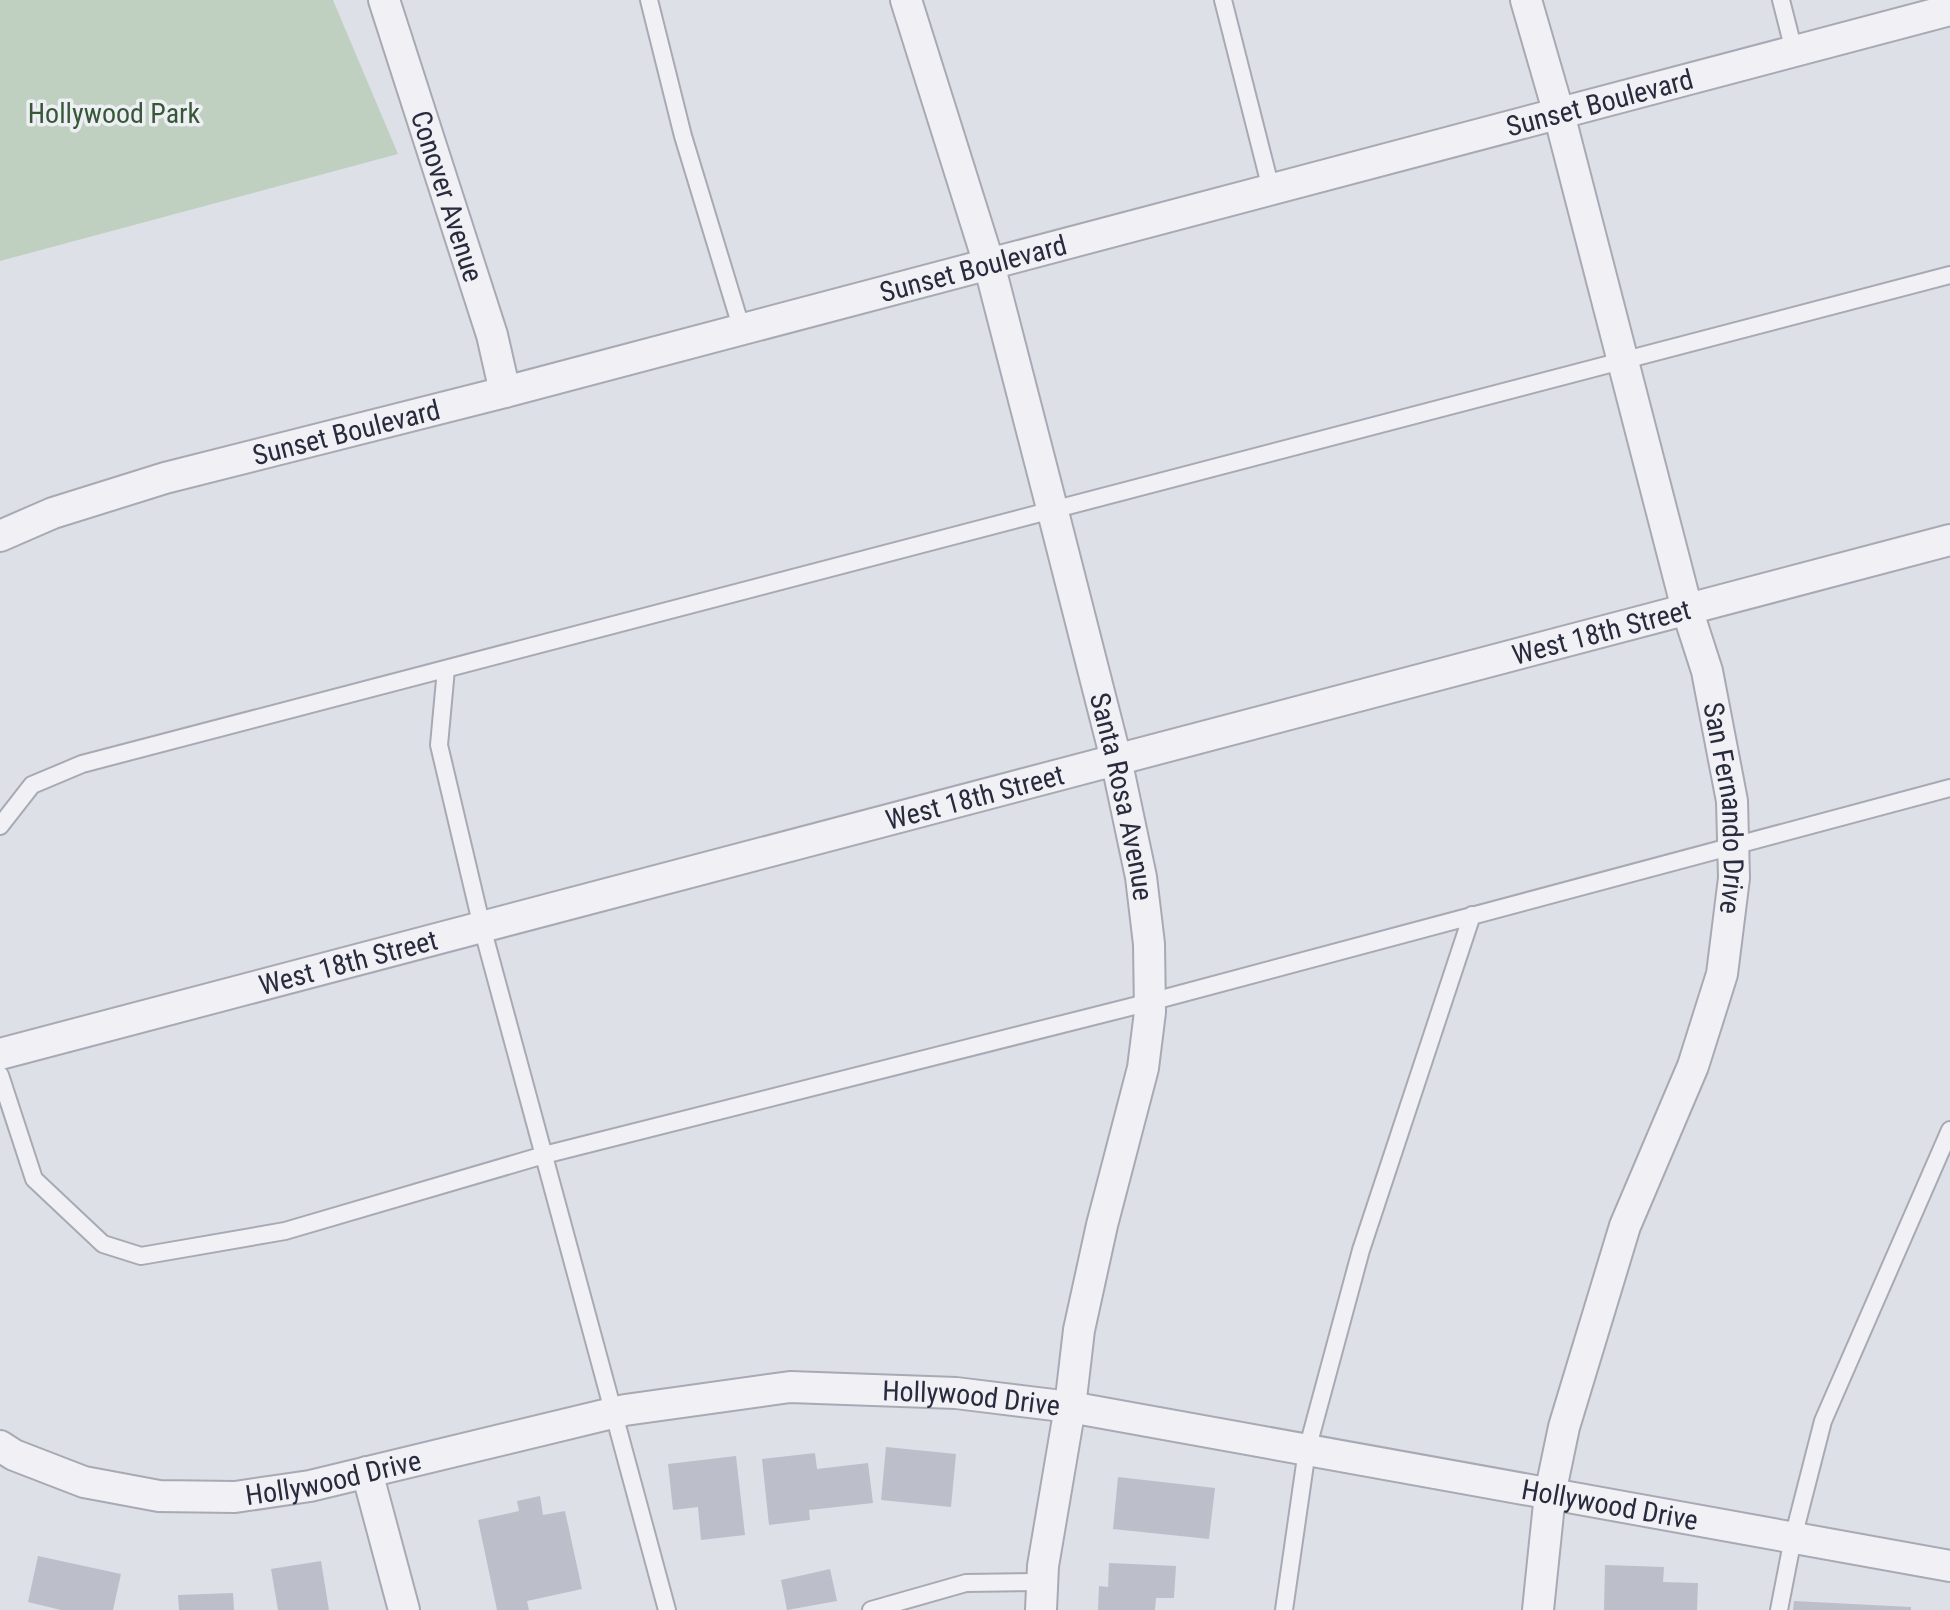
<svg xmlns="http://www.w3.org/2000/svg" width="1950" height="1610" viewBox="0 0 1950 1610" font-family="'Roboto Condensed',sans-serif">
  <rect width="100%" height="100%" fill="#dee0e7"/>
  <!-- green -->
  <path fill="#c0d0c0" d="M0,0H333L398,154L0,261Z"/>
  <!-- building -->
  <path fill="#bcbec9" d="M886,1447L956,1454L951,1507L881,1500Z
    M815,1453L817,1469L868,1463L873,1503L809,1510L810,1520L769,1525L762,1459Z
    M736,1456L745,1535L701,1540L698,1507L673,1510L668,1464Z
    M1118,1477L1215,1488L1209,1539L1113,1529Z
    M540,1496L543,1515L565,1511L582,1589L527,1601L529,1610H497L478,1520L519,1511L517,1501Z
    M38,1556L121,1574L113,1610H61L28,1602Z
    M321,1561L329,1610H278L271,1569Z
    M1109,1563L1176,1566L1174,1598H1156L1155,1610H1098L1099,1586L1108,1587Z
    M1605,1565L1664,1567L1663,1582L1698,1583L1697,1610H1604Z
    M830,1569L837,1601L787,1610L781,1580Z
    M233,1593L234,1610H179L178,1595Z
    M1794,1601L1911,1607V1610H1793Z"/>
  <g fill="none" stroke-linecap="round" stroke-linejoin="round">
    <!-- lane casing -->
    <g stroke="#a7aab4" stroke-width="20">
      <path id="lane" d="M649,0L683,136L742,330
        M1223,0L1271,189
        M1781,0L1794,51
        M446,669L439,745L482,927L667,1610
        M0,826L32,785L82,764L1950,275
        M0,1075L34,1179L103,1244L141,1256L285,1231L544,1155L1150,1002L1950,788
        M871,1610L966,1583L1042,1582
        M1284,1610L1307,1450L1361,1250L1472,915
        M1779,1610L1793,1538L1823,1421L1950,1130"/>
    </g>
    <!-- street casing -->
    <g stroke="#a7aab4" stroke-width="34">
      <g id="street">
        <path id="s1" d="M384,0L492,335L505,392"/>
        <path id="s2" d="M906,0L989,264L1053,512L1116,759L1141,877L1149,944L1150,1012L1143,1068L1102,1225L1079,1330L1070,1407L1043,1566L1041,1610"/>
        <path id="s3" d="M1526,0L1559,114L1687,609L1707,671L1732,801L1734,878L1722,974L1693,1066L1625,1226L1564,1427L1550,1494L1538,1610"/>
        <path id="s4" d="M0,536L53,513L165,478L505,392L1950,10"/>
        <path id="s5" d="M0,1054L1950,540"/>
        <path id="s6" d="M0,1446L14,1455L84,1482L159,1496L235,1497L310,1486L625,1410L790,1387L956,1393L1070,1407L1950,1566"/>
        <path d="M367,1472L404,1610"/>
      </g>
    </g>
    <!-- lane -->
    <use href="#lane" stroke="#f1f1f5" stroke-width="16"/>
    <!-- street -->
    <use href="#street" stroke="#f1f1f5" stroke-width="30"/>
  </g>
  <g text-anchor="middle" dominant-baseline="central" stroke-width="7" stroke-linejoin="round" paint-order="stroke">
    <!-- street labels -->
    <g font-size="28" fill="#282b3d" stroke="#edeff5">
      <text stroke="none"><textPath href="#s4" startOffset="1658">Sunset Boulevard</textPath></text>
      <text stroke="none"><textPath href="#s1" startOffset="206">Conover Avenue</textPath></text>
      <text stroke="none"><textPath href="#s4" startOffset="1010">Sunset Boulevard</textPath></text>
      <text stroke="none"><textPath href="#s4" startOffset="362">Sunset Boulevard</textPath></text>
      <text stroke="none"><textPath href="#s5" startOffset="1656">West 18th Street</textPath></text>
      <text stroke="none"><textPath href="#s5" startOffset="1008">West 18th Street</textPath></text>
      <text stroke="none"><textPath href="#s2" startOffset="826">Santa Rosa Avenue</textPath></text>
      <text stroke="none"><textPath href="#s3" startOffset="834">San Fernando Drive</textPath></text>
      <text stroke="none"><textPath href="#s5" startOffset="360">West 18th Street</textPath></text>
      <text stroke="none"><textPath href="#s6" startOffset="992">Hollywood Drive</textPath></text>
      <text stroke="none"><textPath href="#s6" startOffset="344">Hollywood Drive</textPath></text>
      <text stroke="none"><textPath href="#s6" startOffset="1640">Hollywood Drive</textPath></text>
    </g>
    <!-- park labels -->
    <g font-size="28" fill="#365837" stroke="#edeff5">
      <text x="114" y="113">Hollywood Park</text>
    </g>
  </g>
</svg>
